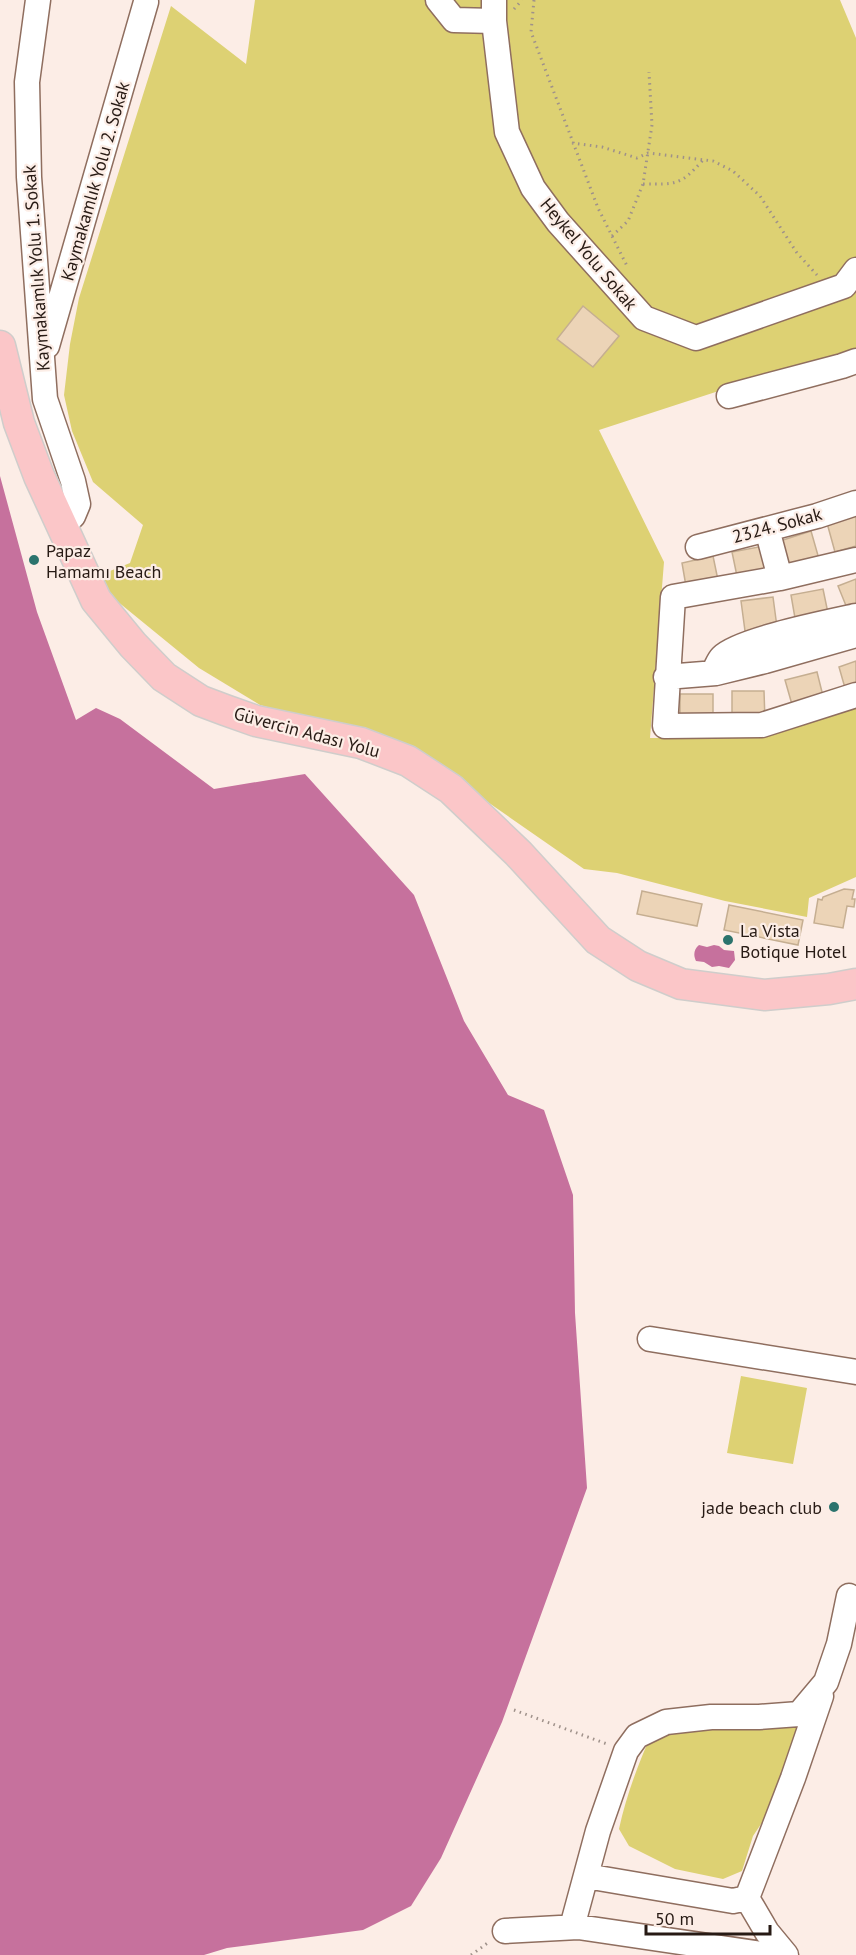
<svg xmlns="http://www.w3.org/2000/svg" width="856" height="1955" viewBox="0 0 856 1955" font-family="'PT Sans',sans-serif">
  <rect width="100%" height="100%" fill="#fcede6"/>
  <!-- green -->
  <path fill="#ddd173" d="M255,0H840L856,38V356L765,376L599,430L664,562L650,738H759L856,702V877L809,898L807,917L725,901L617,873L584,869L410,748L260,705L199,668L90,579L130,563L143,525L93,482L72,431L64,395L70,344L79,298L171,6L246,64Z
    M741,1376L807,1388L793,1464L727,1453Z
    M810,1713L779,1797L753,1836L742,1871L723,1879L675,1869L629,1846L619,1829C626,1796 638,1765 651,1735Z"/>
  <!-- water -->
  <path fill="#c6719d" d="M0,476L37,612L76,720L96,708L120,719L214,789L305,774L414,895L464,1021L508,1095L544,1110L573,1195L575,1313L587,1488L502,1722L441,1858L411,1906L363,1930L227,1948L204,1955H0Z
    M699,945L707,947L714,945L719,946L724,950L734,951L735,960L729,968L719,966L712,967L704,962L696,961C693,955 694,949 699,945Z"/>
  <!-- building -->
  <path fill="#ecd4b7" stroke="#c5ae91" stroke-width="1.5" d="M583,306L619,336L593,367L557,339Z
    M856,516V546L835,552L827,523Z
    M811,531L819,559L788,569L780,541Z
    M764,546L770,574L738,581L732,552Z
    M713,556L719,585L687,592L682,563Z
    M856,579V610L849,613L838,586Z
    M823,589L829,618L796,624L791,595Z
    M773,597L777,627L745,631L741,601Z
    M856,661V692L847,695L839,667Z
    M817,672L824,700L793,708L785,680Z
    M732,691H764L765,721H732Z
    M680,694H713V724H680Z
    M844,889L854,890L852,899H855L854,907L847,906L843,928L814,923L818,899L822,900L823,897Z
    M642,891L702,904L697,926L637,914Z
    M729,905L803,920L798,945L724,930Z"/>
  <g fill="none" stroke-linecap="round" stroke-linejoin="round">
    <!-- minor casing -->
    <g stroke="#8f6e5f" stroke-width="27">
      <path id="minor" d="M38,0L27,82L29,177L45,399L73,481L78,504L73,516L62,525
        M438,0L454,20L494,21
        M494,0V21L507,132L533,188L558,222L644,318L696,338L844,286L856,270
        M47,346L146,2
        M729,396L842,366L856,361
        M767,529L780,578L673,597L665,726L762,725L856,695
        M698,547L817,516L856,503
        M780,578L856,560
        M716,673L715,669C717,665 719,660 722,657C738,640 829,622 856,616
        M666,677L716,673L765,661L856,635
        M650,1339L856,1372
        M586,1876L733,1901L747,1898L793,1778L821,1696
        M747,1898L767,1932L786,1955
        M572,1927L598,1831L626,1751L637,1736L666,1722L711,1717H759L799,1714L826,1682L839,1644L849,1596
        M505,1931L578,1927L769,1955"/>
    </g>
    <!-- major casing -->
    <g stroke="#cfcdcb" stroke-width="33">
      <path id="major" d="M0,346L19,423L39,476L96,600L133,645L164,677L201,701L225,710L256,721L361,743L408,761L451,789L518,853L598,940L638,966L681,984L764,995L829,989L856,984"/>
    </g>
    <!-- path -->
    <path stroke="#9f918a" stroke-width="3" stroke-dasharray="1.5 4.5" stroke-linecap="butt" d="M534,0L531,32L598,208L627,266
      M514,9L522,0
      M572,143L602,147L637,158L648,153L713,161L733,171L760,196L797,253L817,275
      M643,184C676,184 680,186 703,160
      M612,236L628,221L643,184L652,125L649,72
      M514,1710L607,1744
      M471,1955L489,1942"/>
    <!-- minor -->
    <use href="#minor" stroke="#fff" stroke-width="24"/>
    <!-- major -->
    <use href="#major" stroke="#fbc6c8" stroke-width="30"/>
  </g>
  <!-- markers -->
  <g fill="#2b736d" stroke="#fcede6" stroke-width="2">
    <circle cx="34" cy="560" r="6"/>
    <circle cx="728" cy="940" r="6"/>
    <circle cx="834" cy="1507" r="6"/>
  </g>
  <g text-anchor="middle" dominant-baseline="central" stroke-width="4.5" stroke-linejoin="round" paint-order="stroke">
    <!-- street labels -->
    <g font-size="18" fill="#271a14" stroke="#fcede6">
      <text transform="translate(95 181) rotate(-74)">Kaymakamlık Yolu 2. Sokak</text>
      <text transform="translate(589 254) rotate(50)">Heykel Yolu Sokak</text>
      <text transform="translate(36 268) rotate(-94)">Kaymakamlık Yolu 1. Sokak</text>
      <text transform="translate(777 525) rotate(-15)">2324. Sokak</text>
      <text transform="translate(307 732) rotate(15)">Güvercin Adası Yolu</text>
    </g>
    <!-- poi labels -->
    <g font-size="18" fill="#271a14" stroke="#fcede6" text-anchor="start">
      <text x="46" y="550">Papaz<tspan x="46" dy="21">Hamamı Beach</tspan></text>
      <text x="740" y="930">La Vista<tspan x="740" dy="21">Botique Hotel</tspan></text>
      <text x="822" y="1507" text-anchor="end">jade beach club</text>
    </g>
  </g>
  <!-- scale -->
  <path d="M646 1925v9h124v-9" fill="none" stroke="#271a14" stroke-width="3"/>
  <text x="655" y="1925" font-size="18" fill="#271a14" stroke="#fcede6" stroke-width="4.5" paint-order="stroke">50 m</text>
</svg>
